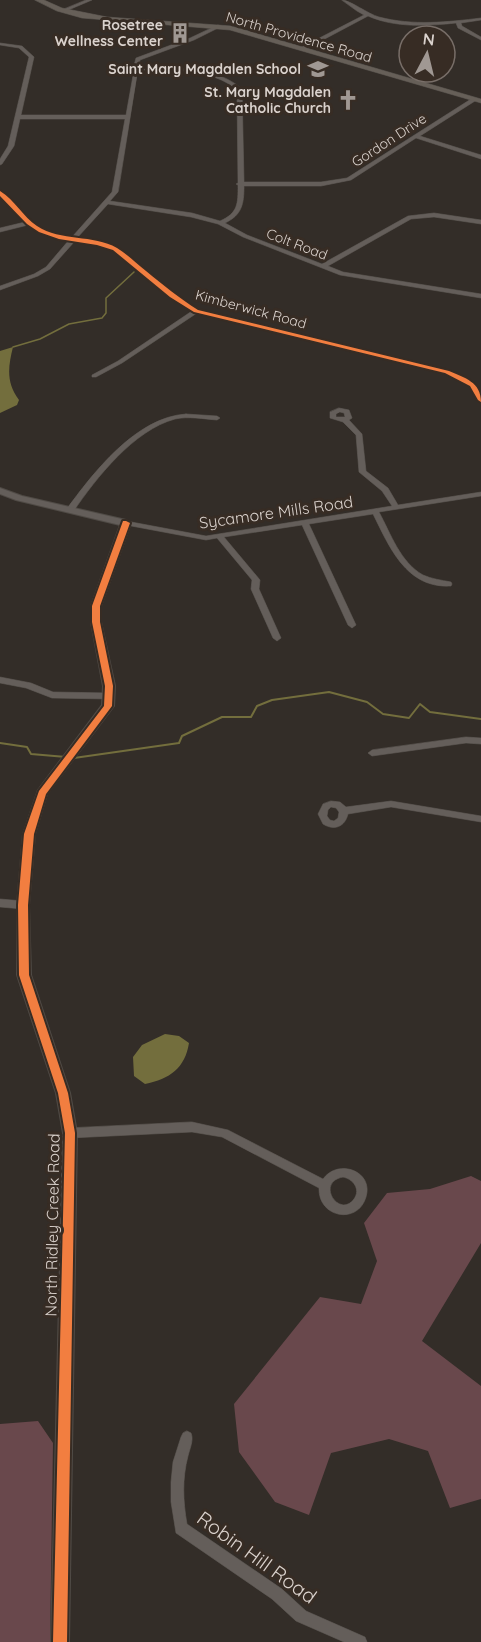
<svg xmlns="http://www.w3.org/2000/svg" width="481" height="1642" viewBox="0 0 481 1642" font-family="Quicksand,sans-serif">
  <rect width="100%" height="100%" fill="#332d28"/>
  <!-- green -->
  <path fill="#69484c" d="M471,1176L481,1181V1243L422,1341L481,1386V1499L450,1508L428,1451L389,1439L331,1453L309,1515L275,1502L239,1452L234,1404L320,1297L361,1304L377,1261L364,1223L387,1193L430,1189Z
    M38,1421L53,1443L50,1642H0V1424Z"/>
  <!-- water -->
  <path fill="#736e3d" d="M13,347C8,367 6,383 19,400L17,405L0,413V351Z
    M165,1034L179,1036L189,1043C185,1068 170,1079 145,1084L134,1076L133,1057L142,1045Z"/>
  <g fill="none" stroke-linecap="round" stroke-linejoin="round">
    <!-- stream-far1 -->
    <path stroke="#736e3d" stroke-width="1.5" d="M13,347L40,339L69,324L102,318L106,313V298L134,272"/>
    <!-- stream -->
    <path stroke="#736e3d" stroke-width="2" d="M0,743L27,747L31,754L66,757
      M74,758L179,743L182,736L222,717H251L257,706L272,700L329,692L367,702L383,714L409,718L420,704L430,712L481,719"/>
    <!-- minor casing -->
    <g stroke="#504b46" stroke-width="1">
      <path id="minor" d="M86,0H92L66,11L62,10Z
        M342,0C350,0 368,14 379,17C413,26 448,22 481,18V20L461,23L462,26L481,37V40L458,28L456,23C428,26 395,28 368,16L304,50H300V48L364,15L357,11Z
        M218,25L222,26L194,40L140,60L139,68C172,68 215,65 242,89L244,182H321L347,178L471,99H475V101L420,136L481,155V159L416,138L351,180L321,186H244C244,204 242,215 225,223L247,235L322,264L408,216L434,213L481,220V224L434,217L411,219L328,266L343,272L481,294V298L340,275L243,237L218,224L191,217L108,204L77,238L97,241L117,248L174,295L198,310L449,371C465,378 481,382 481,402L478,400L470,386L445,373L197,313L122,363L96,377H92V375L118,361L192,311L170,297L113,250L97,245L75,241L50,269L38,276L0,290V286L34,274L46,267L69,240C54,238 40,234 28,225L0,232V228L25,222L0,196V191C8,196 14,204 21,211C35,227 51,234 72,237L112,192L125,119H20L14,146L2,164L0,165V159L8,146L29,57L19,48L0,45V43L22,46L34,57L21,115H126L134,70L133,69L136,58L190,38ZM138,70C170,70 212,68 237,90L238,183L236,184L238,185C238,204 238,213 220,221L192,213L110,201L118,192Z
        M339,408L349,410L352,418L349,420L362,434L366,471L388,488L398,505L481,492V496L379,512C391,534 400,562 423,575C432,579 441,580 451,582L452,584L451,586C406,589 389,546 373,514L309,524L356,625L352,628L348,625L302,525L224,537L260,580L259,589L281,638L277,641L273,638L251,589L252,580L217,538L206,540L126,525L122,523L126,521L206,536L392,506L382,491L359,472L356,435L343,422L330,418V412ZM340,412L344,413L345,417H336V414Z
        M186,414L217,416L220,418L217,420C204,419 188,416 175,419C134,430 96,478 73,512H67L66,510C93,473 136,417 186,414Z
        M0,677L31,683L53,692L110,693L114,696L110,699L52,698L26,688L0,683Z
        M466,737L481,738V744L466,743L372,756L368,753L372,750Z
        M331,801L340,802L346,807L391,801L481,816V822L391,807L348,814C345,827 334,831 323,824L318,814L323,804ZM331,807L336,808L339,812L338,818L334,821L330,820L327,816L328,810Z
        M0,899L23,901L26,902L28,905L26,908L23,909L0,907Z
        M192,1122L228,1130L323,1179C338,1158 374,1171 366,1197C358,1225 318,1218 319,1188L222,1137L192,1132L70,1138L66,1136L65,1133L66,1130L70,1128ZM343,1177C353,1179 361,1189 354,1199C339,1219 315,1182 343,1177Z
        M187,1431L191,1433C194,1440 190,1448 188,1456C182,1479 183,1501 187,1524L282,1589L306,1611L365,1637L367,1642H344L296,1621L272,1599L176,1533L171,1502V1482L173,1462L181,1437L183,1433Z"/>
    </g>
    <!-- tertiary casing -->
    <g stroke="#504b46" stroke-width="2">
      <path id="tertiary" d="M0,488L22,496L126,520L131,523L101,606V622L115,686L114,706L47,794L35,834L29,905L31,975L70,1093L77,1133L69,1642H51L63,1133L56,1093L17,975V905L23,834L38,790L102,705L103,686L91,622V606L120,525L16,500L0,494Z"/>
    </g>
    <!-- secondary casing -->
    <g stroke="#504b46" stroke-width="1">
      <path id="secondary" d="M35,0H44L62,8L107,17L231,26L481,99V103L230,30L82,18L57,11Z"/>
    </g>
    <!-- minor -->
    <use href="#minor" fill="#645e5a" fill-rule="evenodd"/>
    <!-- tertiary -->
    <use href="#tertiary" fill="#645e5a" fill-rule="evenodd"/>
    <!-- secondary -->
    <use href="#secondary" fill="#665f58" fill-rule="evenodd"/>
    <!-- cycleway casing -->
    <g stroke="#372c24" stroke-width="4">
      <path id="cycleway" d="M0,191C15,200 23,217 37,226C61,242 93,234 117,248C127,254 137,264 146,271C163,285 179,298 198,310L449,371C465,378 481,382 481,402L478,400L470,386L445,373L194,312L170,297L113,250L97,245L59,239L39,232L27,224L0,196Z
        M123,521H126L130,523L100,606V622L113,686L112,706L46,794L34,834L28,905L29,975L68,1093L75,1133L67,1642H53L65,1133L58,1093L19,975L18,905L24,834L39,791L104,706L105,686L92,622V606Z"/>
    </g>
    <!-- cycleway -->
    <use href="#cycleway" fill="#f27e40" fill-rule="evenodd"/>
  </g>
  <!-- icons -->
  <defs>
    <g id="building-bare" transform="scale(1.62)"><path d="M-4-6H4V6H1V3H-1V6H-4ZM-2.5-4.3h1.7v1.8h-1.7ZM.8-4.3h1.7v1.8H.8ZM-2.5-1h1.7V.8h-1.7ZM.8-1h1.7V.8H.8Z" fill="#a09893" stroke="#372c24" stroke-width="2.5" paint-order="stroke"/></g>
    <g id="school-bare" transform="scale(1.62)"><path d="M0-5L7-2L0 1L-7-2ZM-4 1L0 2.5L4 1V4Q0 6-4 4Z" fill="#a09893" stroke="#372c24" stroke-width="2.5" paint-order="stroke"/></g>
    <g id="church-bare" transform="scale(1.62)"><path d="M-1.2-6h2.4v3.5h3.3v2.4h-3.3V6h-2.4V-.1h-3.3v-2.4h3.3Z" fill="#a09893" stroke="#372c24" stroke-width="2.5" paint-order="stroke"/></g>
  </defs>
  <g fill-rule="evenodd">
    <use href="#building-bare" x="180" y="33"/>
    <use href="#school-bare" x="318" y="69"/>
    <use href="#church-bare" x="348" y="100"/>
  </g>
  <g text-anchor="middle" dominant-baseline="central" stroke-width="6" stroke-linejoin="round" paint-order="stroke">
    <!-- far-poi labels -->
    <g font-size="14" font-weight="bold" fill="#dad2cd" stroke="#372c24" text-anchor="end">
      <text x="163" y="25">Rosetree<tspan x="163" dy="16">Wellness Center</tspan></text>
      <text x="301" y="69">Saint Mary Magdalen School</text>
      <text x="331" y="92">St. Mary Magdalen<tspan x="331" dy="16">Catholic Church</tspan></text>
    </g>
    <!-- far-street labels -->
    <g font-size="14" fill="#dad2cd" stroke="#372c24">
      <text transform="translate(299 37) rotate(16)">North Providence Road</text>
      <text transform="translate(389 140) rotate(-33)">Gordon Drive</text>
      <text transform="translate(297 244) rotate(21)">Colt Road</text>
      <text transform="translate(251 309) rotate(15)">Kimberwick Road</text>
    </g>
    <!-- street labels -->
    <g font-size="16" fill="#dad2cd" stroke="#372c24">
      <text transform="translate(276 512) rotate(-8)">Sycamore Mills Road</text>
      <text transform="translate(52 1225) rotate(-89)">North Ridley Creek Road</text>
    </g>
    <!-- near-street labels -->
    <g font-size="20" fill="#dad2cd" stroke="#372c24">
      <text transform="translate(257 1557) rotate(36)">Robin Hill Road</text>
    </g>
  </g>
  <!-- north arrow -->
  <g transform="translate(427 54) rotate(7)"><circle r="28" fill="#372c24" stroke="#786e68" stroke-width="1.5"/>
  <path d="M0-4.5L10 22L0 15L-10 22Z" fill="#a09893"/>
  <text y="-9" font-size="16" font-weight="bold" text-anchor="middle" fill="#dad2cd">N</text>
  </g>
</svg>
